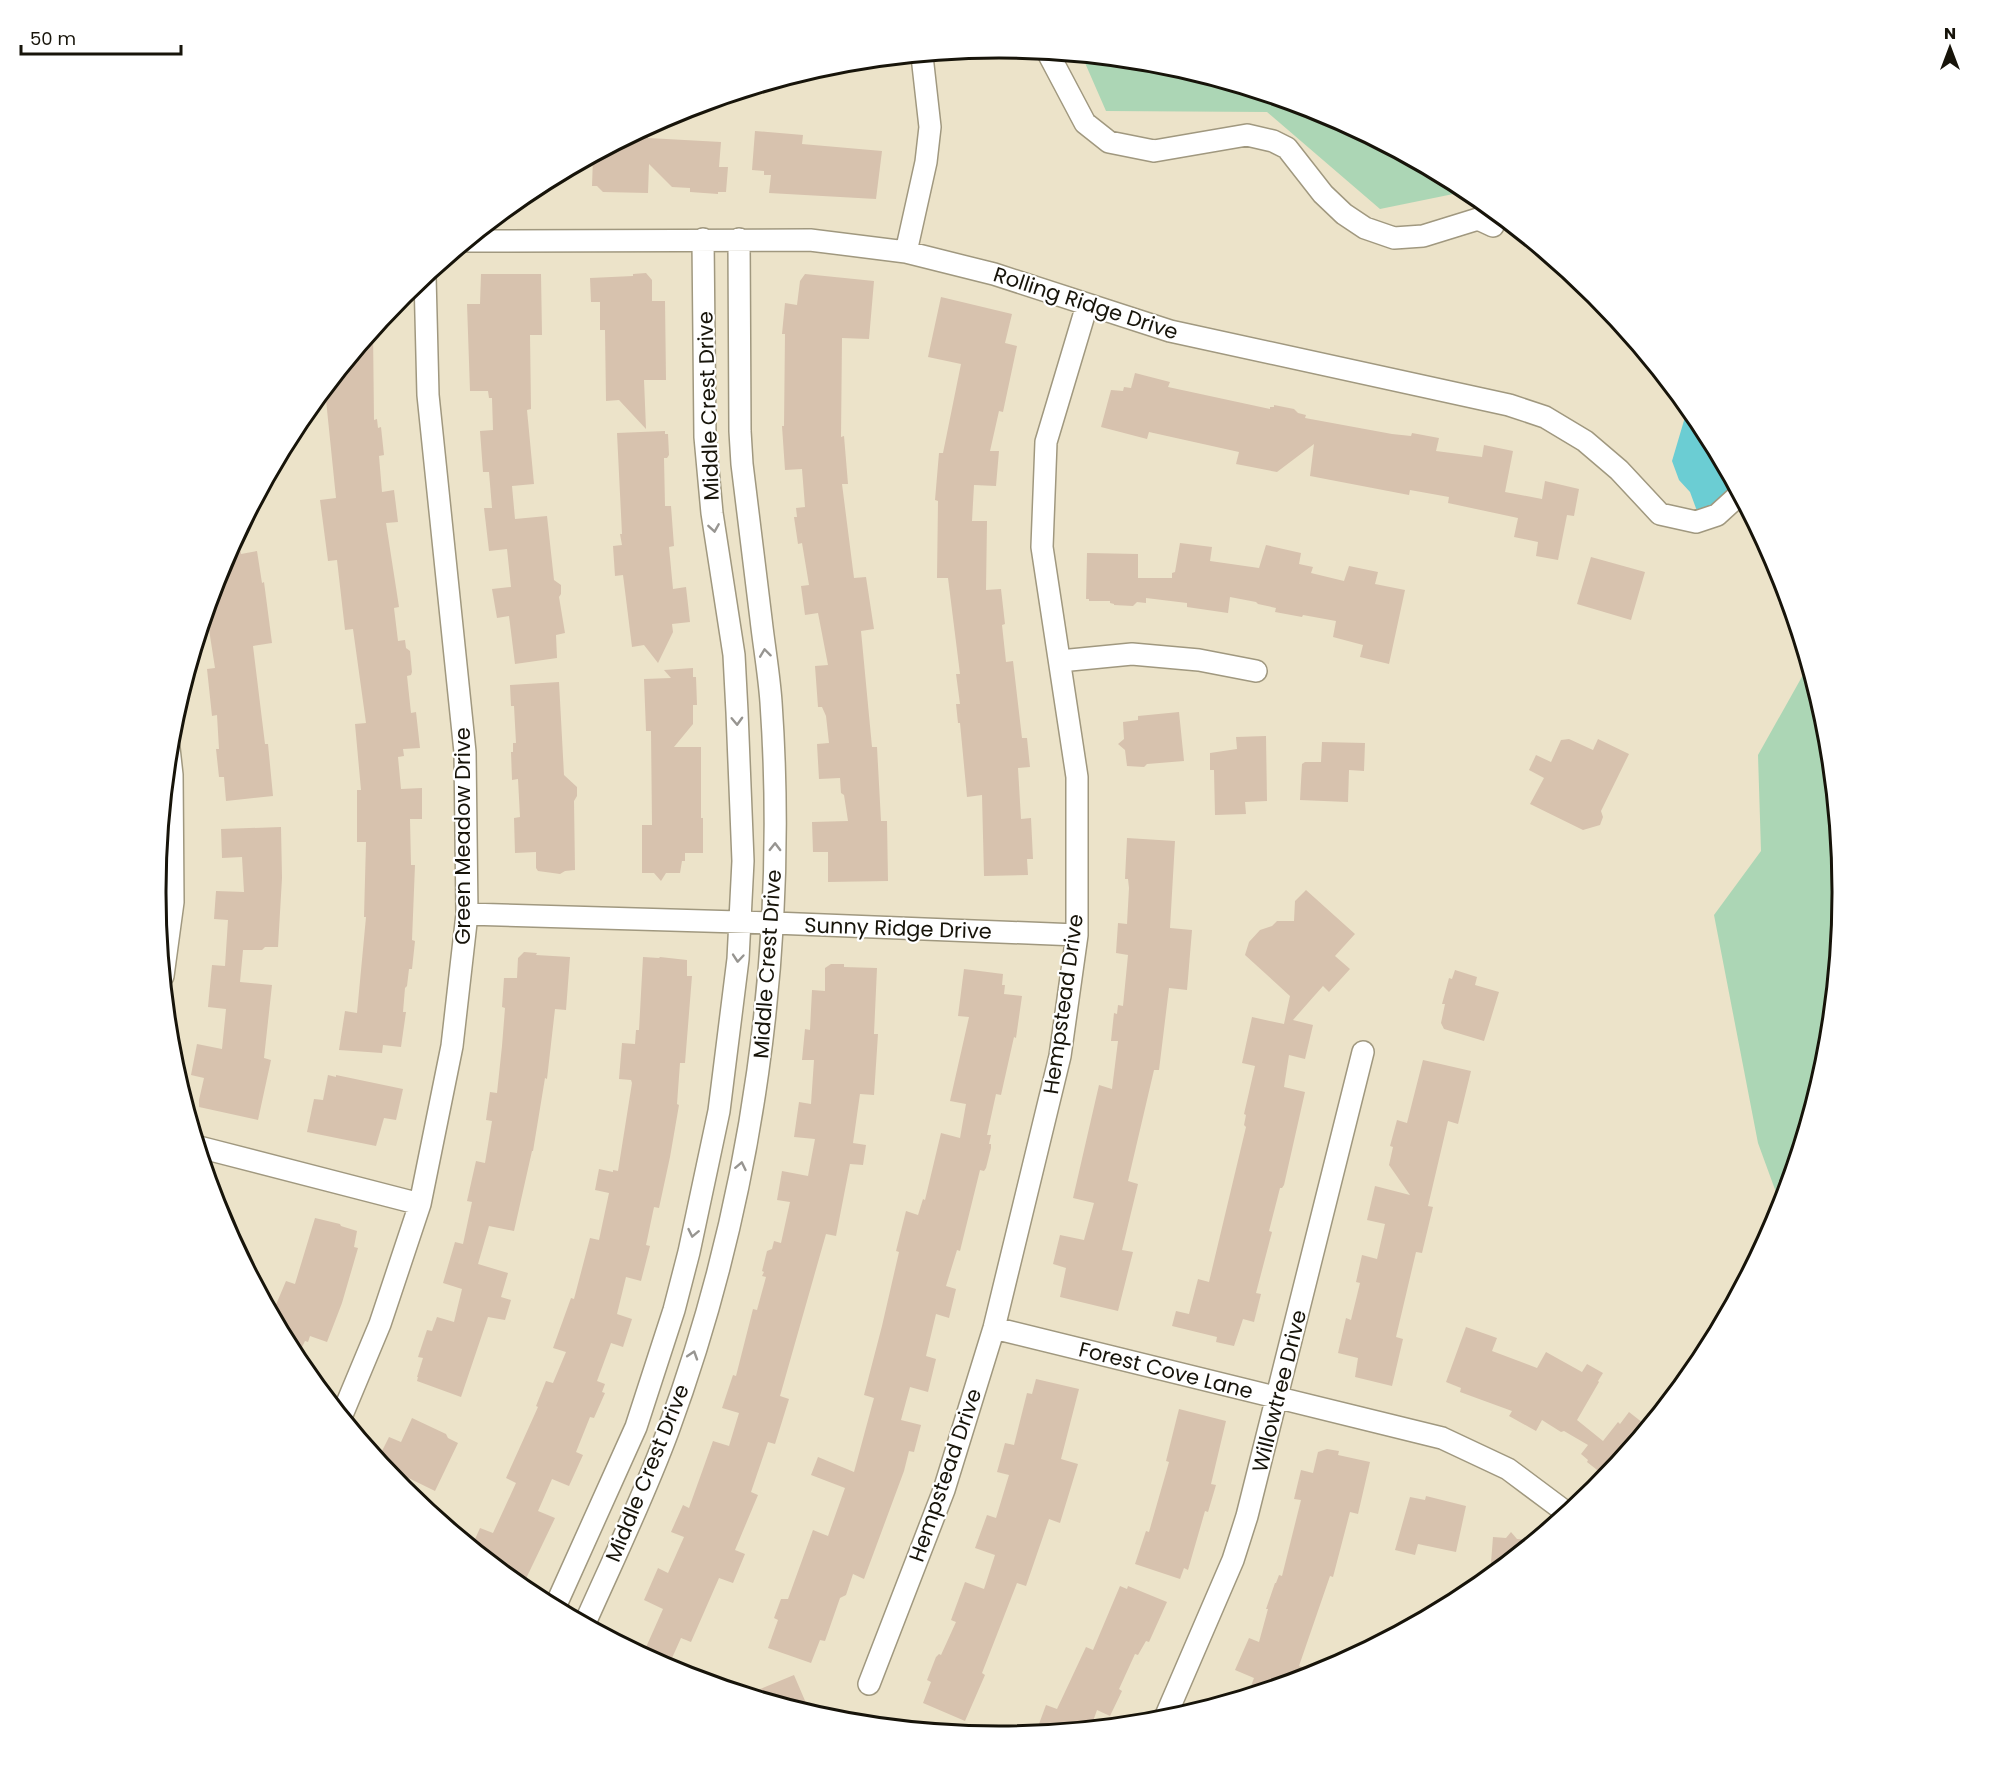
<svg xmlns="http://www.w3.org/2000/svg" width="1998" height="1784" viewBox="0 0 1998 1784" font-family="Poppins,sans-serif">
  <rect width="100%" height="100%" fill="#ece3c9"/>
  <!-- green -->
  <path fill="#acd6b5" d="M1082,56L1164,64L1322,112L1468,191L1380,209L1267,112L1106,111Z
    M1808,666L1827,728L1843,892L1827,1057L1781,1206L1758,1143L1714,915L1761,851L1758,755Z"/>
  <!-- water -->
  <path fill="#6bcdd3" d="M1688,407L1701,423L1736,489L1716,505L1697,511L1690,492L1679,480L1672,461Z"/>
  <!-- building -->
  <path fill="#d7c2ae" d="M755,131L803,135L802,144L882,151L876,199L769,193L771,175H764V171L752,170Z
    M636,134H648V138L721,142L719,167H728L726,192H718V194L690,192V188L672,187L649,164L648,193L603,192L597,186H592L593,157Z
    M646,273L652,280V301H665L666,380H644L646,429L619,400L606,401L605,330H600V302H591L590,278L633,276V274Z
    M481,274H541L542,335H530L531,409L527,410L534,484L512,486L515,519L547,516L554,580L561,585V594L559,597L565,633L556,635L557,658L515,664L509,616L497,618L492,589L511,587L507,549L489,551L484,508H492L489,472H483L480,431L493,430L492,398H489L488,391H470L467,304H480Z
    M805,274L874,281L869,339L842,338L841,437L844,436L848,484H842L854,578L866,577L874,629L861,631L872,747H877L881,821H887L888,881L828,882V852H813L812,822L848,821L844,795L841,793L840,778L819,779L817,744L829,743L826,716L822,707H818L815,666L828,665L818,613L805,615L801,586L809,585L802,543L798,544L794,517H797L796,508L805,507L802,469L785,470L782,426H784L785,334H782L785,303L797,305L800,281Z
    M941,297L1012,314L1005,343L1017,346L1003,412L999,411L990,451H999L996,486L974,485L972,521H987L986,590L1001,589L1005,624L1002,625L1006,662L1013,661L1022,738H1027L1030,767L1018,768L1021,819L1031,818L1033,859H1027L1028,875L984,876L982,795L967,797L960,723H958L956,704H960L956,674H960L948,578H937L938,501L935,500L939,453H943L961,364L928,357Z
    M373,331L374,420L377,419L378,428L381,427L384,455L379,456L382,492L394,490L398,522L386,523L399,607L394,608L398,641L405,640L406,648L410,651L412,672L411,675L407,676L411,713L416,712L420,748L403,749L404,756L398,757L401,789L422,788V819H410L411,865H415L412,940L415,941L412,969H409L407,986L405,988L403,1012H406L401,1047L383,1045L382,1053L339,1050L345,1011L357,1013L366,917H364L366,842H357V790H361L355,724L366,723L353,629L345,630L337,560L328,561L320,500L336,498L325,390Z
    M1135,373L1170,382L1168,387L1270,409V407H1274V405L1294,409L1298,413L1306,415L1305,418L1392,434L1411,436L1412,433L1439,438L1436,451L1482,457L1484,445L1513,451L1505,492L1542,499L1545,481L1579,489L1574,516L1567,515L1558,560L1536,556L1538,542L1514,537L1518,518L1448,503L1449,497L1410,490L1409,495L1310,476L1314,444L1277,472L1236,464L1239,452L1149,432L1147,439L1101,427L1111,390L1123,391L1124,387L1131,388Z
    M665,431V434H668L669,455L667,458H664L665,506H671L674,546L669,547L673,589L686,587L690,622L672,624L673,632L658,663L644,645L632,647L623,575L615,576L613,546L622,545L620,534H622L617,433Z
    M238,533L241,554L257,551L262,583L264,582L272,643L253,646L265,744H268L273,796L226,801L224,777H219L216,749H219L217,715L212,716L207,669L215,668L208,623L203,624L219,569Z
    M1180,543L1212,547L1210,561L1259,568L1266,545L1301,553L1299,564L1313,567L1311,573L1344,581L1349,566L1378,572L1375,584L1405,590L1389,664L1360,657L1363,645L1333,637L1336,621L1303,615L1302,617L1275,612L1276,608L1258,604L1256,602L1230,597L1228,613L1187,607V603L1146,598V603L1137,602L1133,606L1114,605V604L1110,603V601H1089V599H1086L1087,553L1138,554V578H1172V573L1175,572Z
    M1591,557L1645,572L1631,620L1577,604Z
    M693,668V677H696L697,705H693V724L674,747H701V818H703V853H685V861H682L680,873H666L661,881L654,873H642V825H652L651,731H646L644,679L671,678L664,670Z
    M559,682L564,775L577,787V796L574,801L575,870L565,871L560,874L538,871L536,868V852L515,853L514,818L520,817L518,779L512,780L511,752H513V743H516L514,706H511L510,685Z
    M1179,712L1184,761L1147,764L1144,767L1127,766L1125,750L1118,744L1124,739L1123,722L1138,720V716Z
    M1266,736L1267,801L1245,802L1246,814L1215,815L1214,770H1210V753L1237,749L1236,737Z
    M1569,739L1593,750L1598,739L1629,754L1601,811L1603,817L1600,825L1583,830L1530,804L1544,778L1529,770L1536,755L1551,762L1561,740Z
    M1322,742L1365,743L1364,771L1349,770L1348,802L1300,800L1302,764L1305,762H1321Z
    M281,827L282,878L278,947H265L262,950H243L240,982L272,985L264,1058L271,1060L258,1120L199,1107V1100L204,1078L191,1075L197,1044L222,1049L226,1009L208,1007L212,965L225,966L228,920L214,919L216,891L244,892L242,857L222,858L221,829Z
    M1127,838L1175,841L1170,928L1192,930L1187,990L1169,988L1159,1070H1154L1128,1181L1138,1184L1122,1250L1133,1252L1118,1311L1060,1297L1066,1268L1053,1264L1060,1235L1084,1240L1094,1203L1073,1198L1099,1085L1112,1089L1118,1041H1111L1114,1013L1117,1014L1118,1005L1123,1006L1128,955L1116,953L1118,923L1127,924L1129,888L1128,879H1125Z
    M1306,890L1355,934L1335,956L1350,969L1329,992L1323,986L1293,1020L1313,1025L1305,1059L1289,1055L1284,1087L1305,1092L1284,1185L1282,1188H1280L1269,1231L1272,1232L1256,1293L1261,1294L1254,1322L1243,1319L1234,1346L1216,1342L1217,1337L1172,1326L1176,1311L1189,1314L1198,1279L1209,1282L1246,1127L1244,1125L1246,1115L1244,1114L1255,1066L1242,1063L1252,1017L1284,1024L1290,996L1245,955L1249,942L1260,930L1272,926L1277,921H1294L1295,901Z
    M524,952L537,953L536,955L570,957L566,1010L555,1009L547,1079L545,1078L533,1151H532L514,1231L489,1226L478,1264L508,1273L501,1297L511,1300L505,1320L488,1317L461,1397L417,1381L418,1377H417L423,1358L418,1357L427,1330L432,1331L437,1317L454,1322L462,1289L443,1283L455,1242L463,1244L472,1202L467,1201L476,1161L485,1163L492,1121L486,1120L490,1092L497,1093L502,1046L505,1008L502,1007L504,978H517L518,958Z
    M643,957L659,958L660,957L687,960V976H692L685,1063H680L677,1104L679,1105L670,1157L659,1208L654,1207L646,1245L650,1246L641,1281L626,1277L617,1314L632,1319L623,1347L611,1343L597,1381L605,1384L602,1392L605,1393L594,1418L590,1417L576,1452L583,1455L569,1486L552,1479L538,1511L555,1518L522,1587L472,1546L480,1528L493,1533L516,1483L506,1478L538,1407L536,1406L546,1381L553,1383L566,1352L553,1348L571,1298L574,1299L590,1238L599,1240L609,1193L595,1190L599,1169L613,1172V1170L618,1171L632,1083L631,1080L619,1079L622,1043L635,1044L636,1030H639Z
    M831,964H844V967L877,968L874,1034H878L874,1095L860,1094L853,1143L866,1145L863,1165L850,1164L836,1236L826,1234L780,1396L789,1399L775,1444L768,1442L751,1492L758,1495L735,1550L745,1554L733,1583L719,1578L691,1642L681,1638L668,1667L643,1654L663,1609L644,1600L658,1568L668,1573L684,1537L671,1532L683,1505L689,1508L713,1441L729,1446L739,1413L722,1408L733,1375L736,1376L753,1309L757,1310L766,1277L762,1276L764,1272L762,1271L767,1251L772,1249L774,1241L781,1243L790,1202L777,1200L782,1171L808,1176L815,1139L794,1137L799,1102L811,1104L814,1060H802L805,1029L810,1030L812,990L825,991V968Z
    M964,969L1003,974L1002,985H1005L1004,994L1022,996L1016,1038L1014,1037L1001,1095L996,1094L987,1135H991L989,1144H991V1148L986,1168L984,1171L980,1170L960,1251L957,1250L946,1286L956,1289L949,1318L936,1314L926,1356L936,1359L928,1392L910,1387L901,1420L921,1425L914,1452L909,1451L904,1471L864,1579L853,1574L846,1595L840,1598L825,1641L820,1640L811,1663L768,1648L778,1620L774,1618L781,1599H788L813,1530L828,1536L845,1488L811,1475L818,1457L854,1472L874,1398L864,1395L882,1326L899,1252L896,1251L906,1211L918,1215L923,1199L925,1200L941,1133L960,1138L966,1104L950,1101L969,1017L958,1016Z
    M1455,970L1477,977L1475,985L1499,992L1484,1041L1444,1029L1441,1023L1445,1004H1442L1449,978L1452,979Z
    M1423,1060L1471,1071L1458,1124L1448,1121L1428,1206L1433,1207L1422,1253L1416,1252L1396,1337L1403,1339L1392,1386L1355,1377L1358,1358L1338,1353L1346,1318L1351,1320L1360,1283L1356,1282L1362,1255L1377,1259L1385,1224L1367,1220L1375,1186L1410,1195L1389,1165L1393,1147L1390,1146L1397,1120L1407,1123Z
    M328,1075L336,1077V1075L403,1089L396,1120L384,1118L376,1146L307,1132L314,1099L323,1100Z
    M315,1218L340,1224L341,1226L357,1231L354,1247L358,1248L342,1303L327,1342L310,1336L308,1342L305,1341L302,1347H300L296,1358L272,1314L286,1281L295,1284Z
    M1466,1327L1497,1338L1492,1351L1537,1368L1546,1352L1582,1372L1587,1364L1603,1373L1598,1381L1599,1382L1577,1420L1603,1441L1618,1422L1620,1424L1629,1412L1643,1423L1633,1435L1637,1438L1606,1477L1587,1462L1588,1460L1581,1454L1588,1445L1564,1431L1561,1432L1542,1420L1536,1431L1509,1416L1512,1411L1460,1392L1461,1388L1446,1382Z
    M1036,1379L1079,1389L1061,1459L1078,1464L1060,1523L1049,1519L1026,1586L1017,1583L982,1673L985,1675L965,1721L923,1703L931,1682L927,1680L936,1657L939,1654L941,1655L956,1622L951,1620L965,1582L984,1589L995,1555L975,1548L987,1515L996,1518L1009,1475L997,1472L1005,1443L1014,1445L1027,1393L1032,1394Z
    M1179,1409L1226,1421L1211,1484L1216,1485L1208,1512L1205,1511L1188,1570L1184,1568L1180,1579L1135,1564L1146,1531L1149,1532L1169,1462L1166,1461Z
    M412,1418L446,1434L448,1438L458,1443L435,1491L384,1466L378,1459L389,1437L401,1442Z
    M1327,1449L1339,1451L1338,1455L1370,1462L1358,1514L1350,1512L1333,1577L1330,1576L1299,1666L1302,1667L1297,1679L1248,1694L1254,1678L1235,1670L1249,1638L1259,1642L1268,1609H1266L1275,1583H1276L1279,1575L1282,1576L1301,1500L1294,1499L1301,1470L1313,1473L1318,1452Z
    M1426,1496L1466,1506L1456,1552L1418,1544L1415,1555L1395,1550L1410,1497L1425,1500Z
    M1511,1532L1517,1539L1533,1540L1490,1576L1493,1537L1506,1538Z
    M1120,1586L1127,1589L1128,1586L1167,1602L1149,1642L1146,1641L1138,1655L1135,1654L1119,1689L1122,1691L1110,1716L1097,1710L1091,1727L1036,1732L1046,1705L1057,1709L1086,1647L1093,1650Z
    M794,1675L806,1703L795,1708L748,1694Z"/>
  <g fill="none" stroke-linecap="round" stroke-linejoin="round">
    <!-- minor casing -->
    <g stroke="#a0987f" stroke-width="24">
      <path id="minor" d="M1048,53L1085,123L1109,142L1154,151L1247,135L1273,141L1287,148L1323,194L1344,214L1365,228L1394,238L1423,236L1478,219L1493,226
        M469,241L810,240L906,252L994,274L1170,331L1509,405L1545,417L1585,441L1619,470L1660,514L1696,522L1717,515L1739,495
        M906,252L926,162L930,127L922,56
        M1060,661L1132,654L1199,660L1256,671
        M467,914L774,923L1077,935
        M163,976L173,902L172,775L169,748
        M199,1147L420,1204
        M994,1328L1442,1438L1508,1469L1567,1513
        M342,1415L380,1324L420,1204L452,1046L467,914L465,752L428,395L425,276
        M555,1607L636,1427L674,1310L689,1252L719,1111L738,959L743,861L737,712L734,655L712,513L705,437L703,239
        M585,1623C613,1560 644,1496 668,1431C753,1201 788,946 771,702C769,674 764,646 761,619C755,567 748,516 742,464L740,431L739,239
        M869,1684L944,1490L994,1328L1060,1056L1077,935V777L1042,547L1046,442L1087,305
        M1164,1720L1233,1560L1247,1516L1363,1052"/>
    </g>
    <!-- minor -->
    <use href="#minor" stroke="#fff" stroke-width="21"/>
  </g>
  <!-- one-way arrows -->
  <defs><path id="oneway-chevron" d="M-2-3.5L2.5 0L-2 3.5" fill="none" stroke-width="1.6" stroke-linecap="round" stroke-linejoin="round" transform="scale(1.5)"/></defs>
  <g stroke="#979591">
    <use href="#oneway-chevron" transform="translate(714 528) rotate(81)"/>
    <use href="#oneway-chevron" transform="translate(765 653) rotate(-97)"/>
    <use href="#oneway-chevron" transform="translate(737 721) rotate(88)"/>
    <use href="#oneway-chevron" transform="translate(775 847) rotate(-89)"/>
    <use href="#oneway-chevron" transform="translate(738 958) rotate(95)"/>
    <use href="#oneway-chevron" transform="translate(741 1166) rotate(-78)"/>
    <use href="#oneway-chevron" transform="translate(693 1233) rotate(102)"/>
    <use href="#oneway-chevron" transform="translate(693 1355) rotate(-72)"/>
  </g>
  <g text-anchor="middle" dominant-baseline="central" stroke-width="4.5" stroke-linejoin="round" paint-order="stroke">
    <!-- street labels -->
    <g font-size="21" fill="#17140a" stroke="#fff">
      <text transform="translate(1086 303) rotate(18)">Rolling Ridge Drive</text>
      <text transform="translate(708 406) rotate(-92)">Middle Crest Drive</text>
      <text transform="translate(462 836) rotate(-90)">Green Meadow Drive</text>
      <text transform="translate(898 928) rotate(2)">Sunny Ridge Drive</text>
      <text transform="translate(767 964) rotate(-86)">Middle Crest Drive</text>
      <text transform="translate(1063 1004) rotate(-82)">Hempstead Drive</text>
      <text transform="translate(1166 1370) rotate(14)">Forest Cove Lane</text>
      <text transform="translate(1279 1391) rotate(-76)">Willowtree Drive</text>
      <text transform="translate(647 1473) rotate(-68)">Middle Crest Drive</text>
      <text transform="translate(945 1475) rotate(-71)">Hempstead Drive</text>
    </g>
  </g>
  <!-- crop -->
  <path d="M0 0H1998V1784H0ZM999 58H999A833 833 0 0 1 1832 891V893A833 833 0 0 1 999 1726H999A833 833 0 0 1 166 893V891A833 833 0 0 1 999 58Z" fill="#fff" fill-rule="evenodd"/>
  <path fill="none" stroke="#17140a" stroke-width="3" d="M999 58H999A833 833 0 0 1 1832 891V893A833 833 0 0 1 999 1726H999A833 833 0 0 1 166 893V891A833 833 0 0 1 999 58Z"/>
  <!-- north arrow -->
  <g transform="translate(1950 48)" stroke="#ffffff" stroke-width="4.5" paint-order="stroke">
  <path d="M0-4.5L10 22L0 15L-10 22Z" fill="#17140a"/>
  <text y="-9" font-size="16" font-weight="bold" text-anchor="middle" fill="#17140a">N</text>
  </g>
  <!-- scale -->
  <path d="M21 45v9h160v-9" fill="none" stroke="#17140a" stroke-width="3"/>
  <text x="30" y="45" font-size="18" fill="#17140a" stroke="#ffffff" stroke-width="4.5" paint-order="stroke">50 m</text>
</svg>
